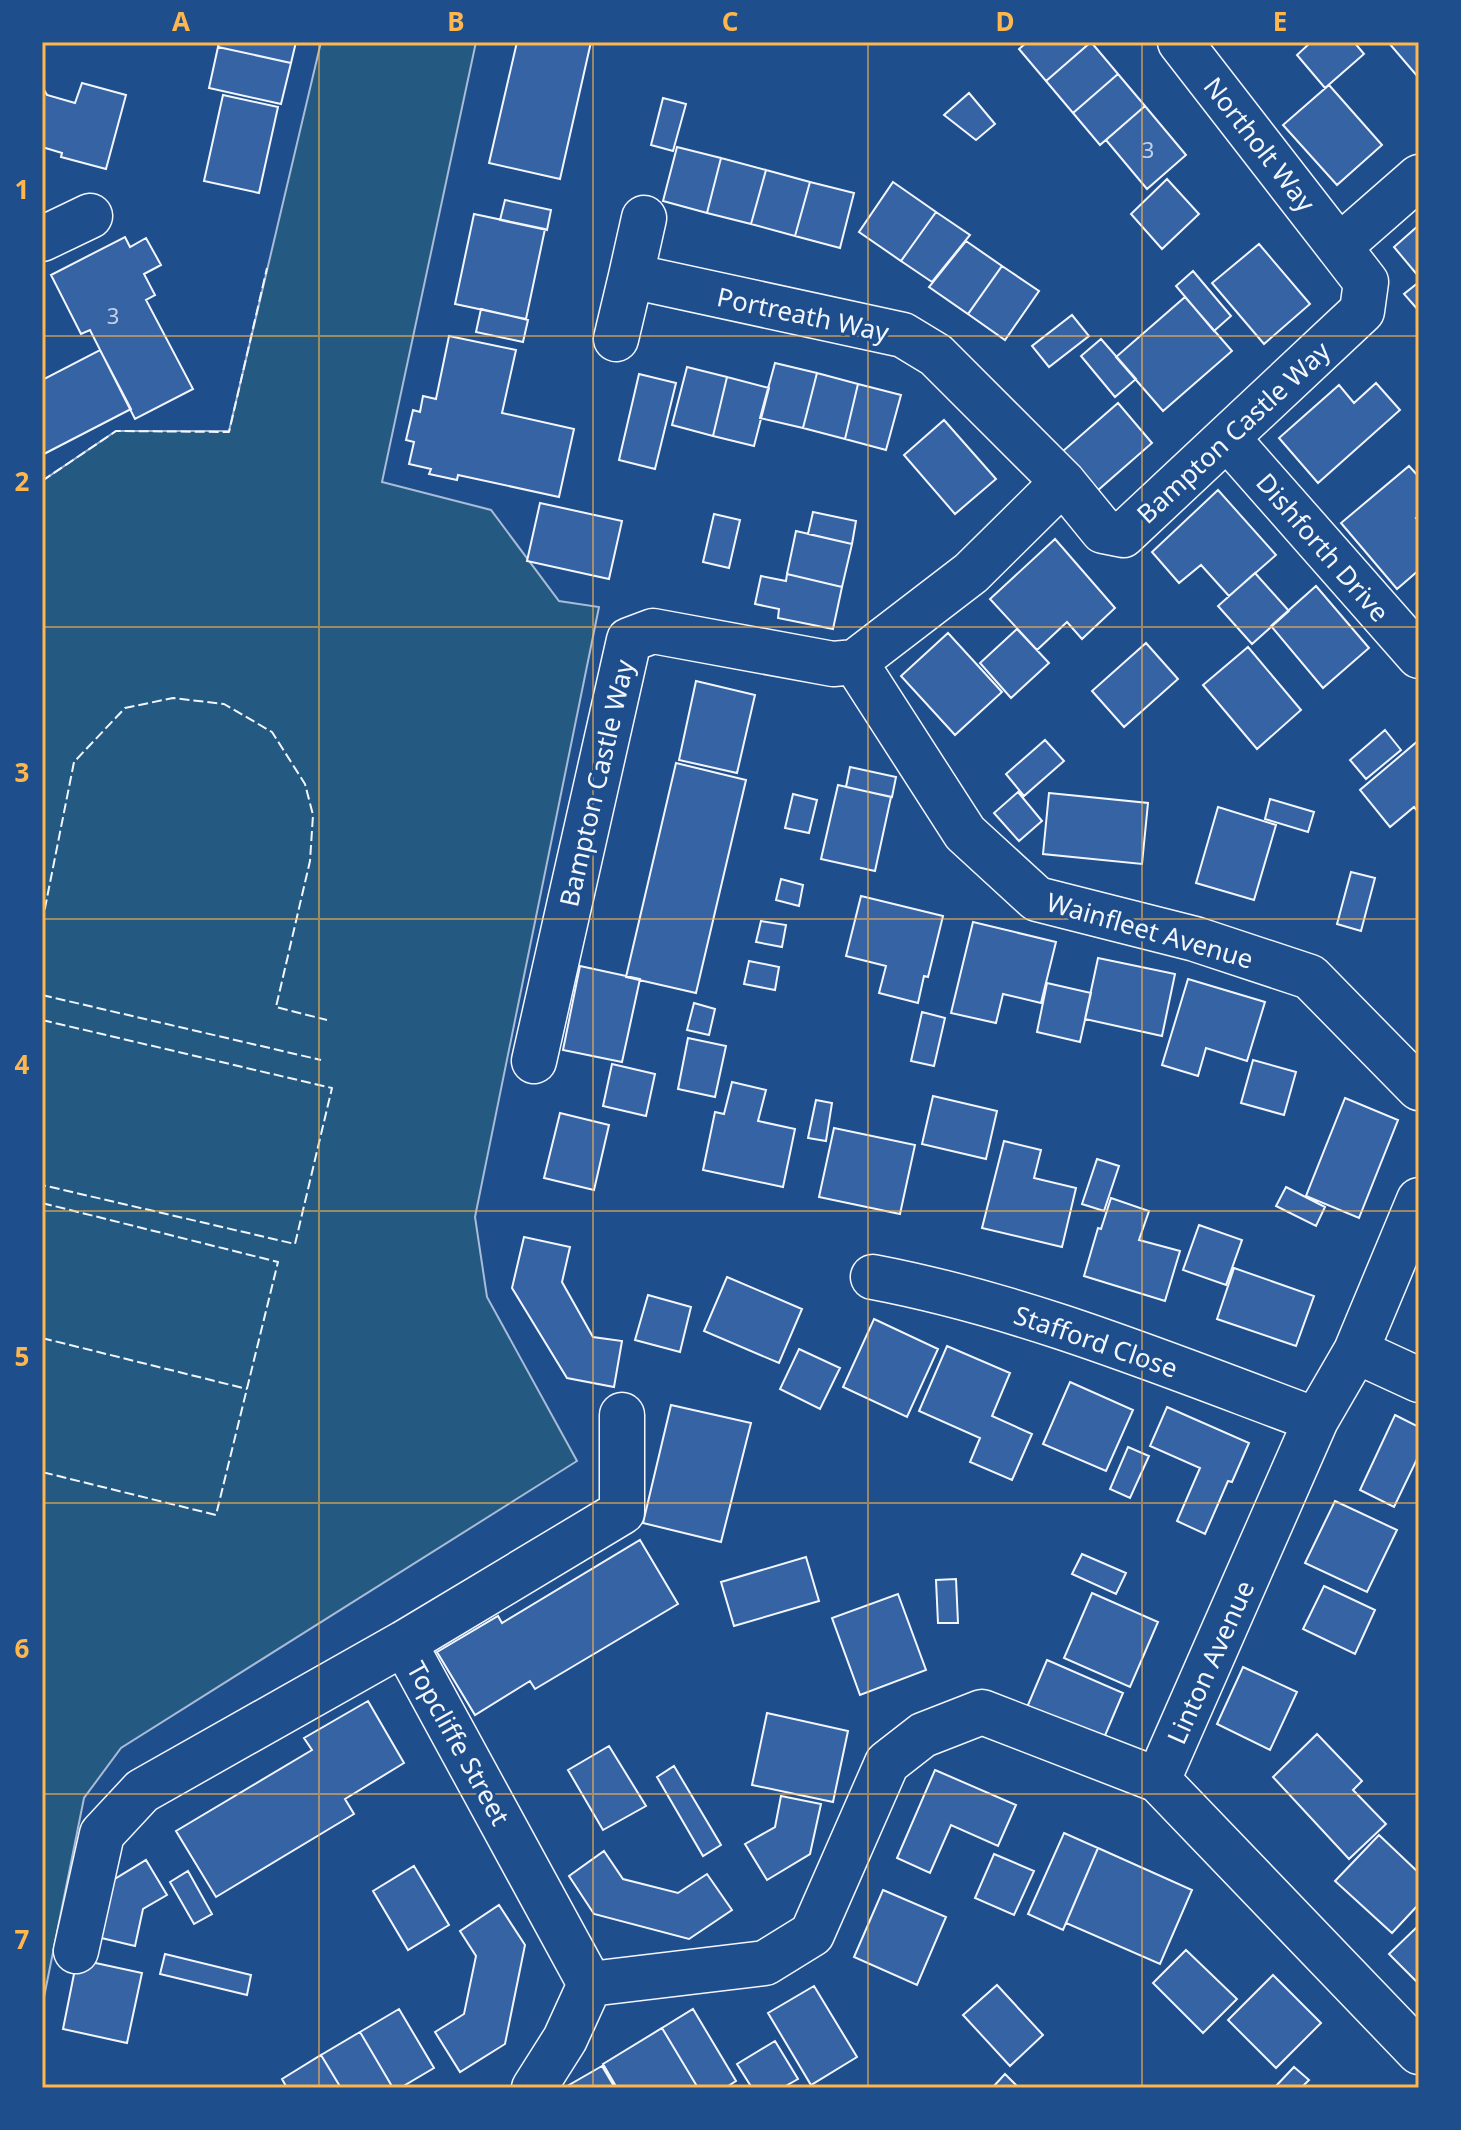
<svg xmlns="http://www.w3.org/2000/svg" width="1461" height="2130" viewBox="0 0 1461 2130" font-family="'Noto Sans',sans-serif">
  <rect width="100%" height="100%" fill="#1f4e8c"/>
  <!-- green -->
  <path fill="#245a82" stroke="#a8bbd7" stroke-width="2" d="M321,42H476L382,482L491,510L559,601L599,607L475,1217L487,1297L577,1461L121,1748L84,1798L42,2007V481L116,431H229Z"/>
  <!-- building -->
  <path fill="#3563a3" stroke="#f2f6ff" stroke-width="2" d="M219,42H296L291,63L218,47Z
    M517,42H591L560,179L489,163Z
    M1027,42H1091L1046,81L1019,49Z
    M1091,42L1118,74L1073,113L1046,81Z
    M1311,42H1354L1364,54L1325,88L1297,55Z
    M1388,42H1419V76L1418,77Z
    M218,47L291,63L281,104L209,88Z
    M1118,74L1145,106L1100,145L1073,113Z
    M82,83L126,95L106,169L61,157L62,153L42,147V86L47,95L75,103Z
    M1329,85L1382,145L1337,185L1283,125Z
    M969,93L995,124L976,140L944,115Z
    M223,95L278,107L259,193L204,181Z
    M663,98L686,104L673,151L651,145Z
    M1145,106L1186,155L1147,189L1106,140Z
    M677,147L721,158L707,213L663,201Z
    M721,158L766,170L751,224L707,213Z
    M766,170L810,182L795,236L751,224Z
    M1167,179L1199,214L1162,249L1131,214Z
    M810,182L854,193L840,248L795,236Z
    M893,182L936,212L901,261L859,232Z
    M505,200L551,210L547,230L500,220Z
    M936,212L970,235L932,282L901,261Z
    M474,214L545,229L526,319L455,304Z
    M1419,225V277L1394,247Z
    M125,237L130,247L146,238L161,265L144,274L155,295L146,300L193,389L135,419L90,330L81,334L51,275Z
    M966,241L1002,266L968,314L929,287Z
    M1259,244L1310,304L1264,344L1212,283Z
    M1002,266L1039,291L1005,340L968,314Z
    M1193,271L1231,316L1214,331L1176,286Z
    M1419,282V311L1404,294Z
    M1185,297L1232,351L1163,411L1116,357Z
    M481,309L528,320L523,342L476,332Z
    M1072,315L1089,336L1049,367L1032,346Z
    M449,336L516,350L502,413L574,429L559,497L458,475L457,480L429,474L431,469L409,464L414,442L406,440L413,410L420,412L423,396L436,399Z
    M1101,339L1136,379L1115,397L1081,356Z
    M100,350L131,409L42,455V380Z
    M775,363L817,373L803,428L760,418Z
    M687,367L727,377L713,436L672,425Z
    M817,373L858,384L845,439L803,428Z
    M639,374L676,383L655,469L619,460Z
    M727,377L769,388L754,446L713,436Z
    M1376,383L1400,410L1318,483L1279,438L1339,385L1354,403Z
    M858,384L901,395L886,450L845,439Z
    M1118,403L1152,443L1097,491L1063,451Z
    M944,420L996,479L955,514L904,455Z
    M1409,466L1419,477V516L1416,518L1419,522V570L1397,589L1341,523Z
    M1218,490L1276,555L1229,596L1201,565L1179,583L1152,552Z
    M540,503L622,521L609,579L527,561Z
    M813,512L856,521L852,544L808,534Z
    M714,514L740,520L729,568L703,562Z
    M796,531L852,544L842,587L787,574Z
    M1055,539L1115,608L1082,639L1067,622L1037,650L990,599Z
    M1255,573L1289,611L1252,644L1218,606Z
    M787,574L842,587L833,629L778,618L779,609L755,604L761,576L786,581Z
    M1316,586L1369,648L1323,688L1271,626Z
    M1017,629L1049,663L1011,698L980,663Z
    M948,633L1002,692L955,735L901,676Z
    M1146,643L1178,679L1124,727L1092,691Z
    M1248,647L1301,710L1257,749L1203,685Z
    M696,681L755,695L737,773L679,760Z
    M1385,730L1401,750L1366,779L1350,760Z
    M1045,740L1064,761L1024,796L1006,774Z
    M1419,740V813L1414,807L1390,827L1360,790Z
    M676,763L746,780L696,993L626,977Z
    M850,767L896,777L892,797L846,787Z
    M838,785L891,797L875,871L821,859Z
    M1018,792L1042,821L1019,841L994,813Z
    M1049,793L1148,803L1142,864L1043,854Z
    M793,794L817,800L809,833L785,828Z
    M1270,799L1314,812L1308,832L1265,819Z
    M1218,807L1276,825L1254,900L1196,883Z
    M1351,872L1375,878L1361,931L1337,924Z
    M781,879L803,885L799,906L776,900Z
    M861,896L943,916L928,977L924,976L918,1003L879,993L886,966L846,956Z
    M761,921L786,925L782,947L756,942Z
    M973,922L1056,942L1041,1003L1003,994L996,1023L951,1013Z
    M1098,958L1175,974L1162,1036L1085,1019Z
    M749,961L779,967L775,990L744,984Z
    M580,966L640,979L622,1062L563,1050Z
    M1188,979L1265,1002L1247,1061L1206,1048L1198,1076L1162,1065Z
    M1047,983L1091,993L1080,1042L1037,1032Z
    M694,1003L715,1009L709,1035L687,1030Z
    M922,1012L945,1018L934,1066L911,1061Z
    M688,1038L726,1046L715,1097L678,1089Z
    M1253,1060L1296,1072L1284,1115L1241,1103Z
    M612,1064L655,1074L646,1116L603,1106Z
    M732,1082L766,1090L758,1121L795,1129L783,1187L703,1170L715,1112L724,1114Z
    M933,1096L997,1111L986,1159L922,1144Z
    M1345,1098L1398,1120L1359,1218L1306,1196Z
    M816,1100L832,1103L826,1141L808,1138Z
    M560,1113L609,1125L594,1190L544,1178Z
    M834,1128L915,1145L900,1214L819,1197Z
    M1004,1141L1041,1150L1034,1178L1076,1188L1062,1247L982,1228Z
    M1097,1159L1119,1166L1104,1211L1082,1204Z
    M1286,1187L1325,1207L1316,1226L1276,1206Z
    M1111,1198L1149,1211L1139,1240L1180,1251L1165,1301L1084,1276L1098,1228L1101,1229Z
    M1199,1225L1242,1240L1226,1285L1183,1270Z
    M524,1237L570,1247L562,1282L593,1337L622,1341L614,1387L567,1378L512,1288Z
    M1234,1268L1314,1296L1296,1346L1217,1319Z
    M727,1277L802,1309L779,1363L704,1331Z
    M648,1295L691,1307L680,1352L635,1340Z
    M874,1319L938,1349L907,1417L843,1387Z
    M947,1346L1010,1373L992,1416L1032,1434L1012,1480L970,1462L980,1438L919,1411Z
    M799,1349L840,1368L820,1409L780,1389Z
    M1070,1382L1133,1410L1106,1471L1043,1444Z
    M671,1405L751,1423L721,1542L643,1523Z
    M1167,1407L1249,1443L1232,1482L1228,1481L1205,1534L1177,1521L1200,1468L1150,1446Z
    M1395,1415L1419,1427V1460L1417,1459L1394,1507L1360,1490Z
    M1128,1447L1149,1456L1130,1498L1110,1489Z
    M1335,1501L1397,1530L1367,1592L1305,1563Z
    M640,1540L678,1604L535,1689L530,1681L475,1715L437,1652L498,1616L502,1623Z
    M1082,1554L1126,1573L1116,1594L1072,1574Z
    M806,1557L819,1601L734,1626L721,1582Z
    M956,1579L958,1623H938L936,1580Z
    M1324,1586L1375,1610L1355,1654L1303,1629Z
    M1092,1593L1158,1622L1130,1687L1064,1658Z
    M898,1594L926,1670L860,1695L832,1618Z
    M1047,1660L1123,1693L1101,1745L1025,1712Z
    M1243,1667L1297,1692L1270,1750L1217,1724Z
    M368,1701L404,1763L345,1799L354,1814L216,1897L176,1831L312,1750L304,1738Z
    M767,1713L848,1731L833,1802L752,1785Z
    M1317,1734L1362,1781L1353,1790L1386,1824L1349,1859L1273,1777Z
    M609,1746L646,1806L603,1830L568,1770Z
    M674,1766L721,1845L703,1856L657,1777Z
    M935,1770L1016,1805L998,1846L951,1825L930,1873L897,1858Z
    M781,1796L821,1804L810,1854L767,1880L745,1844L775,1827Z
    M1064,1833L1098,1848L1063,1930L1028,1914Z
    M1379,1835L1419,1873V1904L1392,1933L1335,1881Z
    M1098,1848L1192,1890L1160,1964L1066,1923Z
    M604,1851L623,1879L678,1893L707,1874L732,1910L689,1939L594,1914L569,1876Z
    M994,1854L1034,1871L1014,1915L975,1898Z
    M146,1860L167,1895L143,1909L135,1946L93,1936L105,1885Z
    M414,1866L449,1925L408,1950L373,1891Z
    M188,1871L212,1914L194,1924L170,1882Z
    M883,1890L946,1917L917,1985L854,1957Z
    M499,1905L525,1945L505,2044L460,2072L435,2032L464,2014L476,1956L460,1931Z
    M1419,1925V1984L1389,1954Z
    M1186,1950L1237,1999L1203,2033L1153,1983Z
    M165,1954L251,1975L247,1995L160,1974Z
    M77,1959L142,1973L127,2043L63,2029Z
    M1273,1975L1321,2023L1276,2068L1228,2020Z
    M997,1985L1043,2035L1010,2066L963,2015Z
    M814,1986L857,2057L811,2085L768,2013Z
    M399,2009L434,2068L400,2088H393L360,2032Z
    M693,2009L736,2081L725,2088H698L662,2028Z
    M662,2028L698,2088H617L603,2064Z
    M360,2032L393,2088H341L321,2055Z
    M775,2041L798,2079L782,2088H752L737,2064Z
    M321,2055L341,2088H287L282,2079Z
    M602,2066L615,2088H571L569,2085Z
    M1294,2067L1309,2080L1301,2088H1274Z
    M1005,2074L1019,2088H992Z"/>
  <g fill="none" stroke-linecap="round" stroke-linejoin="round">
    <!-- minor casing -->
    <g stroke="#f2f6ff" stroke-width="47">
      <path id="minor" d="M1180,42L1339,247
        M644,218L631,276L903,335L936,355L1063,482
        M42,239L90,216
        M616,339L631,276
        M1228,439L1419,656
        M855,662L965,833L1037,899L1195,939L1310,977L1419,1088
        M534,1061L629,640L653,631L833,664L855,662L971,573L1063,482L1103,531L1123,535L1362,311L1366,282L1339,247L1419,177
        M873,1277C1026,1306 1170,1366 1316,1420
        M1356,1351L1419,1380
        M1158,1780L1316,1420L1356,1351L1419,1200
        M76,1951L102,1834L142,1791L404,1643
        M590,1984L765,1963L812,1934L887,1763L923,1735L982,1712L1158,1780L1419,2052
        M590,1984L404,1643L622,1512V1415
        M534,2088L565,2039L590,1984"/>
    </g>
    <!-- minor -->
    <use href="#minor" stroke="#1f4e8c" stroke-width="44"/>
    <!-- fence -->
    <path stroke="#f2f6ff" stroke-width="2" stroke-dasharray="10 4" stroke-linecap="butt" d="M42,481L116,431L229,432L267,268
      M42,923L74,762L125,708L173,698L224,704L272,732L305,784L313,815L310,861L276,1007L327,1020
      M42,995L321,1060
      M42,1020L332,1088L295,1244L42,1185
      M42,1203L278,1262L216,1515L42,1472
      M42,1338L247,1389"/>
  </g>
  <!-- grid -->
  <path fill="none" stroke="#ffb74d" stroke-width="2" stroke-opacity="0.55" d="M319,42V2088M593,42V2088M868,42V2088M1142,42V2088M42,336H1419M42,627H1419M42,919H1419M42,1211H1419M42,1503H1419M42,1794H1419"/>
  <g text-anchor="middle" dominant-baseline="central" stroke-width="6" stroke-linejoin="round" paint-order="stroke">
    <!-- number labels -->
    <g font-size="22" fill="#c3d1e8">
      <text x="1148" y="149">3</text>
      <text x="113" y="315">3</text>
    </g>
    <!-- street labels -->
    <g font-size="26" fill="#f2f6ff" stroke="#1f4e8c">
      <text transform="translate(1260 144) rotate(52)">Northolt Way</text>
      <text transform="translate(803 314) rotate(12)">Portreath Way</text>
      <text transform="translate(1233 432) rotate(-43)">Bampton Castle Way</text>
      <text transform="translate(1323 547) rotate(49)">Dishforth Drive</text>
      <text transform="translate(596 783) rotate(-77)">Bampton Castle Way</text>
      <text transform="translate(1150 930) rotate(16)">Wainfleet Avenue</text>
      <text transform="translate(1096 1341) rotate(19)">Stafford Close</text>
      <text transform="translate(1210 1662) rotate(-66)">Linton Avenue</text>
      <text transform="translate(459 1743) rotate(61)">Topcliffe Street</text>
    </g>
  </g>
  <!-- border -->
  <rect width="1461" height="2130" fill="none" stroke="#1f4e8c" stroke-width="88"/>
  <rect x="44" y="44" width="1373" height="2042" fill="none" stroke="#ffb74d" stroke-width="3"/>
  <g font-size="26" text-anchor="middle" font-weight="bold" fill="#ffb74d">
    <text x="181" y="31">A</text>
    <text x="456" y="31">B</text>
    <text x="730" y="31">C</text>
    <text x="1005" y="31">D</text>
    <text x="1280" y="31">E</text>
    <text x="22" y="199">1</text>
    <text x="22" y="491">2</text>
    <text x="22" y="782">3</text>
    <text x="22" y="1074">4</text>
    <text x="22" y="1366">5</text>
    <text x="22" y="1658">6</text>
    <text x="22" y="1949">7</text>
  </g>
</svg>
